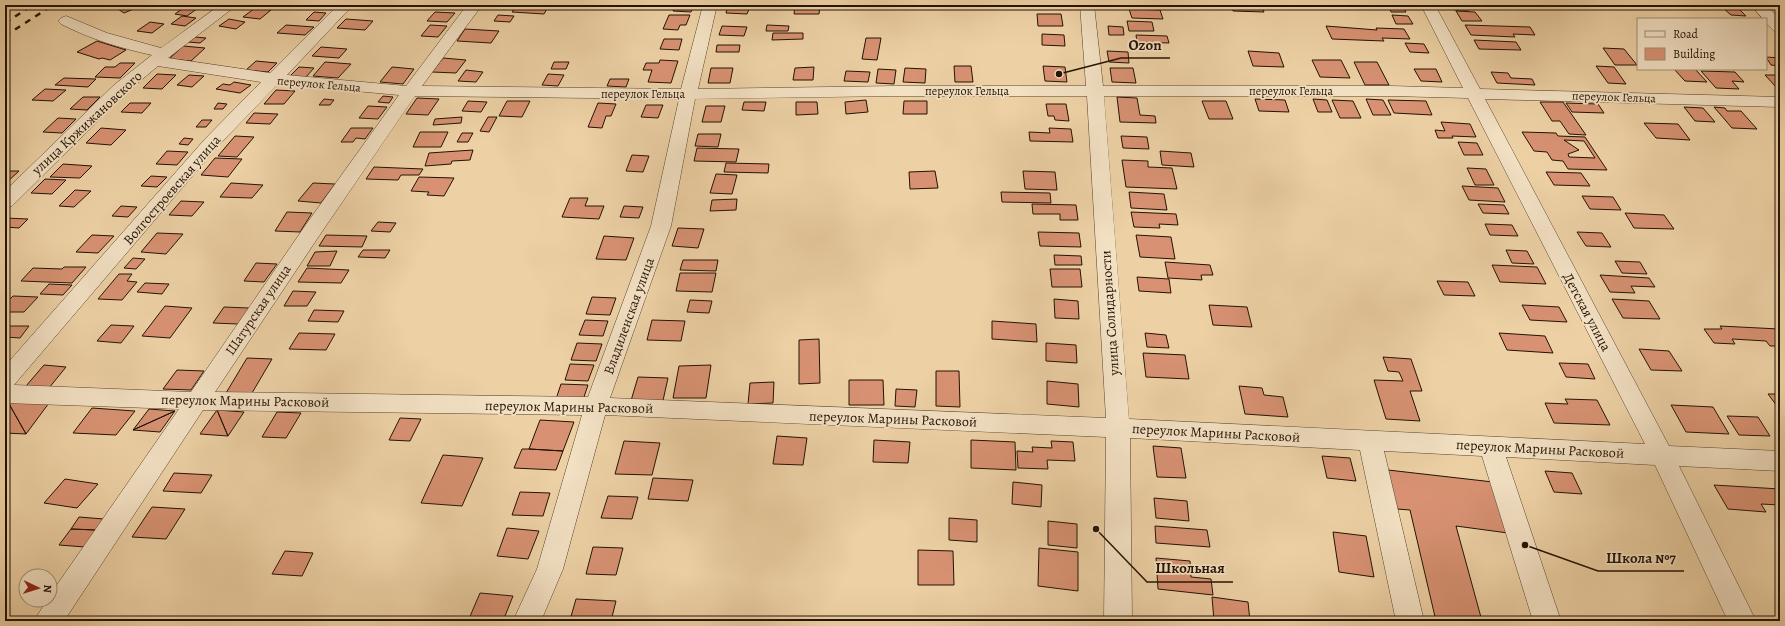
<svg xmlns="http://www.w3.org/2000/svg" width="1785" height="626" viewBox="0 0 1785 626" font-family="Alegreya,serif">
  <rect width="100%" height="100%" fill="#edd1a5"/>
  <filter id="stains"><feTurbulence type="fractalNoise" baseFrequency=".005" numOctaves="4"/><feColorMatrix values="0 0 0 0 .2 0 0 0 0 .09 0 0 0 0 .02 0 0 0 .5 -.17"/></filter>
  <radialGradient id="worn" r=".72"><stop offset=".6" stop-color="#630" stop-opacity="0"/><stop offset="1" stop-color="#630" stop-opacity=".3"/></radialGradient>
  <!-- building -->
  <path fill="#d89273" stroke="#231203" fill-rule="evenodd" d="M119,5H131L136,8L124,13L115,7Z
    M517,5H519L548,7L544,14L512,12Z
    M676,5H694L691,12L673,11Z
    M795,5H820L819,14H794Z
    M1231,5H1261L1264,12L1233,11Z
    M1388,5H1402L1406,12H1391Z
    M1451,5H1465L1469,10H1454Z
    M186,6L198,8L187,16L175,14Z
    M728,6L750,7L747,14L726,13Z
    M255,8L271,10L260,19L243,17Z
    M1723,8H1738L1746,16L1731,15Z
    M1129,9L1160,10L1163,19L1132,18Z
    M1456,11L1475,12L1482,21H1462Z
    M314,12L326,13L319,21L306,20Z
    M435,12L455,13L447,22L427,21Z
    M1037,14H1061L1063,26H1038Z
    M498,15L514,16L510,22L494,21Z
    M669,15H690L686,25H680L678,30L663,29Z
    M1392,15L1408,16L1413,24H1396Z
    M182,16L196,18L185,26L171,24Z
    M229,19L245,22L236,29L219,26Z
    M346,19L373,21L365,30L337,28Z
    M1127,21L1152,22L1154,31H1129Z
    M150,22L164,24L152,33L137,31Z
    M286,25L314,27L305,35L277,33Z
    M430,25L447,26L438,37L421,36Z
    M767,25L789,26L788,31H766Z
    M1465,25L1530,27L1535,35L1513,34L1515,37L1471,35Z
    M722,26L747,27L744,36L719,35Z
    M1108,26L1123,27L1124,35H1109Z
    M1326,26L1377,30L1376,28L1404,29L1410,39L1382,38L1384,41L1332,39Z
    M465,29L499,31L491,43L457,41Z
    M773,33H803V39L772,40Z
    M1042,34L1064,35L1065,46L1042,45Z
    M1136,35L1167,36L1169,43L1137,42Z
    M195,37L206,38L200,43L188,42Z
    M866,38H881L877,60L862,59Z
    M664,39H682L679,50L660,49Z
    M1474,40L1516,42L1521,50L1479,49Z
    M97,41L126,50L110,60L102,58L99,59L77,52Z
    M1405,43L1424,44L1429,53L1410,52Z
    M717,45H740L739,52H716Z
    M183,46L205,48L191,61L169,59Z
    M321,47L347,49L339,58L312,56Z
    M1603,48L1624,49L1637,65H1615Z
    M1107,51L1128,52L1129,63L1109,62Z
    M1248,51L1279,53L1284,67L1253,66Z
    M1766,57L1780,58V66L1771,65Z
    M443,58L466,60L456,73L432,72Z
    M660,60L678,61L671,83L648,82L652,70H643L646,63H659Z
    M1312,60H1341L1350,78L1320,77Z
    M256,61L277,63L268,72L246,70Z
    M325,62L351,64L338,78L313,76Z
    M554,62H569L566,69H551Z
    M1354,62H1377L1389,85H1365Z
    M120,63H135L120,78L95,77L105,67H115Z
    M954,66H971L973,82H955Z
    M1043,66L1065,67L1067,82L1045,81Z
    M1596,66L1614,67L1626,84L1608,83Z
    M299,67L314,68L306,77L290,76Z
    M392,67L414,69L403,84L380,82Z
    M814,67L813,80H793L795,68Z
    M711,68H733L730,83H708Z
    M905,68L926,69L925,83L903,82Z
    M1110,68H1133L1136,83L1112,82Z
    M878,69L896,70L894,84L876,83Z
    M1414,69H1436L1442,82L1421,81Z
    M1674,69H1695L1707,82L1685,81Z
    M466,70L483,72L476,82L458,81Z
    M846,71L870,72L868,82L844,81Z
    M1701,71L1735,72L1744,82L1732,81L1739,89L1716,88Z
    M1491,72L1508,73L1511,78L1532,79L1535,85L1497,83Z
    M157,74L176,75L162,89L143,88Z
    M548,74L564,75L558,86L542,85Z
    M189,75L204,76L192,87L177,85Z
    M1765,75H1780V87H1776Z
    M64,78L96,79L88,87L55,85Z
    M610,79H629L626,87L607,86Z
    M234,82L251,85L240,93L216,89L223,84L230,85Z
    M45,89L66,90L53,101L32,100Z
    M276,90L295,91L284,104H264Z
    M383,96L393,97L389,103L378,102Z
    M83,97H100L87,110L70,109Z
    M1117,97L1137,98L1140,115L1155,116L1156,123L1120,122Z
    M417,98L439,99L428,115L406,114Z
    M324,99L334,100L330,105H319Z
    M1255,99L1285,100L1289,112L1259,111Z
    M1313,99L1327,100L1332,112H1318Z
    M1366,99L1383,100L1391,115H1373Z
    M866,100L868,112L846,114L845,102Z
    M1332,100L1353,101L1361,118H1340Z
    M1388,100L1426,101L1432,115L1394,113Z
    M468,101L487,102L481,112L462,111Z
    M507,101H530L522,117L499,116Z
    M904,101H927V114H903Z
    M1202,101H1226L1233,119H1209Z
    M744,102H766L764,111L742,110Z
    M796,102H817L818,114L796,115Z
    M1540,102H1563L1586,135L1569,134L1560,121H1552Z
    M130,103H151L142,113L121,112Z
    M218,103L227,104L223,109H214Z
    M598,103L616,104L611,116H606L602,128L588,127Z
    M1566,103L1598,104L1604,113L1572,112Z
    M1046,104H1066L1069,121L1055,120L1054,116H1048Z
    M646,105H663L658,118L641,117Z
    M368,106L387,107L378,119L359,118Z
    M706,106H725L721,122H702Z
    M1684,107L1703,108L1715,122L1695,121Z
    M1714,107L1725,108L1727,111H1741L1757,129L1732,128Z
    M254,113L278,114L270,124L246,123Z
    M462,117L461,123L433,125L435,119Z
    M488,117H497L489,132L480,131Z
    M58,118L76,119L62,133L43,132Z
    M202,120H212L206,127H196Z
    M1441,122L1470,124L1476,137L1452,136L1453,138H1438L1435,130L1445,131Z
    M1644,123L1678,124L1690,140L1656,138Z
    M101,128L126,130L111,145L86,143Z
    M351,128H373L365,139L356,138L353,142H341Z
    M1049,128L1071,129L1073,142L1030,141L1029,132L1050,133Z
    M420,132H448L441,147H413Z
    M1522,132L1556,133L1558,136L1585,137L1607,170L1568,169L1563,161L1552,160L1547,152L1534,151ZM1564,140L1584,141L1595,158L1569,157L1568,154L1579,150Z
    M462,133H473L468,142H457Z
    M698,134H721L718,147L695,146Z
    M235,136L254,137L237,157L218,156Z
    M1121,136L1147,137L1149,149L1123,148Z
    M184,138L193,139L188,145L179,144Z
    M1458,142L1477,143L1483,155H1464Z
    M697,148L739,149L736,162L694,161Z
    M473,150L470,160L452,161L451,164L425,166L429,153Z
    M167,151L188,152L177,165L156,164Z
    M1160,151L1191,153L1194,167L1162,165Z
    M632,155L649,156L643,172L626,171Z
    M215,158L242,159L228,177L201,175Z
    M1122,160L1148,161V167L1172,168L1177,189L1126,187Z
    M726,163L769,164L768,173L724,172Z
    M63,164L92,166L80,178L50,177Z
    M374,167L423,169L419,175H401L398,180L366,179Z
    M1467,168L1486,169L1494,185H1475Z
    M5,171H19L6,183H5Z
    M935,171L938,188L910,189L909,172Z
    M1023,171L1055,172L1057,190L1025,189Z
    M1546,172L1581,173L1590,186L1554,185Z
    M716,174L737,175L732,194L710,193Z
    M151,176L167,177L157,187L141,186Z
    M419,177L454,178L444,196L427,195L429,192L411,191Z
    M45,179L66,180L52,194L31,193Z
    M231,183L263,185L252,198L220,197Z
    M313,183L335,184L321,203L298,201Z
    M1462,186L1498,188L1505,202L1469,200Z
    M75,190L91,191L74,207L59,206Z
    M1001,192L1050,193L1051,203L1002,202Z
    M1129,192L1164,194L1167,210L1131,208Z
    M1582,196L1613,197L1621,210L1590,209Z
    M570,198H588L585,206H604L599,219L562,217Z
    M737,199L736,210L710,211L712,200Z
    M181,201L204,202L192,216L169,215Z
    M1032,204L1076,205L1078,220H1060V214H1033Z
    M1478,204L1504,205L1509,214L1483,213Z
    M121,206L137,207L128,217L112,216Z
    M624,206L643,207L639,218L620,217Z
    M287,212L312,213L300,232L275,231Z
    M1131,212L1176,214L1178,225L1159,224L1160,228L1134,227Z
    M1625,213L1664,215L1674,229L1634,228Z
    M5,218L28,219L19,228L5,227Z
    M378,222L396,223L390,232L371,231Z
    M1485,224L1512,225L1518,236L1490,235Z
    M678,228L704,229L698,248L672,246Z
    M1038,232L1079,233L1081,247L1040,246Z
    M1577,232L1602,233L1611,247L1586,246Z
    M157,233L183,234L166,254L141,252Z
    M92,235L114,236L98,253L76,252Z
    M326,235L367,236L362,247L319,246Z
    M1136,235L1171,237L1175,259L1140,257Z
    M604,236L634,238L626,260L596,259Z
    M363,250H390L385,258L358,257Z
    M1506,250L1527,251L1534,264L1512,263Z
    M337,251L330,266H307L315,252Z
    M1054,255L1081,256L1082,265H1055Z
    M133,258L145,259L136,269L124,268Z
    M683,260H718L716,271L680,270Z
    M1615,261L1640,262L1647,274L1622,273Z
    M1165,262L1210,265L1213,275H1201L1202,280L1168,278Z
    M256,263L277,264L264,282L244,281Z
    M1492,265L1537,267L1546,284L1500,282Z
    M64,267H86L72,283L21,281L33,268L62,269Z
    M307,268L349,270L341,283L298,282Z
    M1050,269H1080L1082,287H1052Z
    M680,273H716L712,292L676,291Z
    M119,274H132L127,281L137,282L122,300L98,299Z
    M1600,275L1649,278L1655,287L1631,286L1635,293L1610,292Z
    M1137,277L1169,279L1171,293L1139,291Z
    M1437,281L1468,282L1475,296L1444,295Z
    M145,283L169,284L162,294L137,292Z
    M49,284L72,285L63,295L40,294Z
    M293,291L316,292L307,306H284Z
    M13,296L38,297L24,312H5V304Z
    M592,297L616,298L610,315L586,314Z
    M1054,299L1078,301L1079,319L1055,318Z
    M1612,299L1649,301L1660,319L1623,318Z
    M690,300L712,301L709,313L687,312Z
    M1209,305L1247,307L1252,327L1213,325Z
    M1522,305L1559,307L1567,322L1530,320Z
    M165,306L192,308L170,338L142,336Z
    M224,307L249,308L238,324L213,323Z
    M314,310L344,311L338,322L308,321Z
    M585,320L608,321L603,336L579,335Z
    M652,320L685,321L681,341L647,340Z
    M992,321L1036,324L1037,342L992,339Z
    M111,325L134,326L121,343L97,341Z
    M10,326H29L20,338L5,337V331Z
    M1720,326L1779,329L1780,346H1770L1766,341L1732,339L1735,344L1714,343L1704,329H1722Z
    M299,333L335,334L326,350L289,349Z
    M1145,333L1166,335L1169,348L1147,347Z
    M1499,333L1545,336L1553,353L1507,350Z
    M819,339L820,383L799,384V340Z
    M577,343L602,344L596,361L571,360Z
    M1046,343L1076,345L1077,363L1046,361Z
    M1639,349L1669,351L1682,371L1651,370Z
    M1143,353L1185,355L1189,379L1146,377Z
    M1383,357L1411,359L1422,391H1410L1420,421L1386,419L1374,380L1403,381L1399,372L1388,371Z
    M247,358L272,359L252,393H226Z
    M1559,363L1588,364L1595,379L1566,377Z
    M570,364L594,365L588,381L565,380Z
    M44,365L66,367L49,388L26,386Z
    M711,365L706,398H673L679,366Z
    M177,370L204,371L191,390L163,389Z
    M936,371H959L960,407L936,406Z
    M638,377L668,378L662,405L630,404Z
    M849,380H883L884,405H849Z
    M1047,381L1078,384L1079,407L1047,404Z
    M774,382L773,403L748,404L750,383Z
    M561,384L588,385L581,406L554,405Z
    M1239,386L1262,388L1264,395L1283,397L1288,417L1245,414Z
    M896,389L917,390L915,407L895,406Z
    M1768,394H1780V410Z
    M1565,399L1597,400L1610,425L1554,423L1545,403L1568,404Z
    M8,402L49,403L26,434Z
    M8,402L26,434L5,433V406Z
    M1671,405L1713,407L1729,434L1686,432Z
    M92,408L135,411L116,435L73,433Z
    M149,409L175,411L133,430Z
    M217,410L244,412L228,436Z
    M217,410L228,436L200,434Z
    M175,411L160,432L133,430Z
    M277,412L301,413L286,438L262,437Z
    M1727,416L1758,417L1770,436L1739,435Z
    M400,418L421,419L410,441L389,440Z
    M540,420L574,422L563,451L529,449Z
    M777,436L807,438L803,465L773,464Z
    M874,440L910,442L908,463L873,462Z
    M971,440L1015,442L1016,470L971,468Z
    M624,441L660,443L652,475L615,474Z
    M1051,441L1073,442L1075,461L1047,460L1048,469L1018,468L1017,451L1033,452L1032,447L1052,448Z
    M1153,446L1181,448L1186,478L1157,477Z
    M522,449H529L563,451L556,470L514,468Z
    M443,455L483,458L462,506L421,503Z
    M1322,456L1350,458L1356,481L1327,478Z
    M1388,470L1493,482L1508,533L1456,526L1482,621H1436L1410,510L1397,509Z
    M1545,471L1572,473L1582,494L1554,492Z
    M174,473L212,475L201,493L163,491Z
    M653,478L693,480L688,501L648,499Z
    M65,479L98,484L77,508L44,503Z
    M1013,482L1042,485L1041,507L1012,504Z
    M1714,485L1780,489V505L1761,504L1766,512L1728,509Z
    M520,492L550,493L543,516L512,515Z
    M608,496L638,497L632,519L601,518Z
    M1154,498L1187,501L1189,521L1156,518Z
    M152,507L185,509L166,539L132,537Z
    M79,517L104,519L96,530L71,529Z
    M949,518L977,520V542L949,540Z
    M1048,521L1077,524V548L1048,545Z
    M1155,526L1207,530L1210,547L1156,543Z
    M507,528L539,531L528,559L497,556Z
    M71,529L96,530L85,547L59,545Z
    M1333,532L1366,536L1374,577L1339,572Z
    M593,547L623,548L616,575L586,574Z
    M1039,548L1078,552V591L1038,586Z
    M918,550L953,551L954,585H918Z
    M285,551L313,553L302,576L272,574Z
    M1156,558L1190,561L1191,577L1211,579L1213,595L1158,589Z
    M480,593L513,596L503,621H468Z
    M1212,597L1248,602L1250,621H1214Z
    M576,599L616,601L611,621L570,620Z
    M75,619L109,621H73Z"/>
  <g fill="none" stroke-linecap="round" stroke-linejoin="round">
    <!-- minor casing -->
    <g stroke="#56422c" stroke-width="1">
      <path id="minor" d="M220,5H237L168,58L270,73L338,5H353L287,75L406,86L467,5H482L422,86L681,89L703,5H717L698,89L896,86H1086L1080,5H1094L1103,86H1391L1463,88L1421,5H1435L1480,89L1780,97V107L1485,99L1669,446L1780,451V471L1679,466L1756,621H1728L1655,465L1506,457L1561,621H1533L1482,456L1384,451L1424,621H1396L1360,450L1130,438L1132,621H1104L1106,437L605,415L563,569L541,621H513L537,569L582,415L203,410L64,621H34L47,600H50V595L179,409L5,403V366L205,139L261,82L158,66L126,93L12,206L5,208V191L114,85L152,55C120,48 90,39 61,24L58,21L61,18L66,16L71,18L107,33L161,48ZM278,84L399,95L305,226L191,392L14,385L217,147ZM415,96L679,99L651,226L588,397L215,392L319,236ZM896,96H1087L1106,418L610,398L671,226L695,99ZM1104,96H1391L1468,98L1645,444L1129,419Z
        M1751,5H1766L1780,20V34L1775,32L1766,23V19H1763Z"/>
    </g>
    <!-- minor -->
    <use href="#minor" fill="#f3e1c4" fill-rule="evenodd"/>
    <!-- rail -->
    <path stroke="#231203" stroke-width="2.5" stroke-dasharray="6 6" stroke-linecap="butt" d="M5,23L33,5
      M5,36L53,5"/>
  </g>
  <g text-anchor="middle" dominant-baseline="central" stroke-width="3.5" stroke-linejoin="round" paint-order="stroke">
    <!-- far-street labels -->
    <g font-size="12" fill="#231203" stroke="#f3e1c4">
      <text transform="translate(319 84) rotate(5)">переулок Гельца</text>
      <text x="967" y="91">переулок Гельца</text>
      <text x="1291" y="91">переулок Гельца</text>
      <text x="643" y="94">переулок Гельца</text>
      <text transform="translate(1614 97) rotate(2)">переулок Гельца</text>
    </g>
    <!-- street labels -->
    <g font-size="14" fill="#231203" stroke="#f3e1c4">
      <text transform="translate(87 123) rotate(-43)">улица Кржижановского</text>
      <text transform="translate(172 190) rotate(-49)">Волгостроевская улица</text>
      <text transform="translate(258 310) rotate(-56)">Шатурская улица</text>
      <text transform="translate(1587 312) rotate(62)">Детская улица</text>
      <text transform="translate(1110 313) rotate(-94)">улица Солидарности</text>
      <text transform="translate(629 316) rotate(-70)">Владиленская улица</text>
      <text transform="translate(245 401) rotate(1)">переулок Марины Расковой</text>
      <text transform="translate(569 407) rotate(1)">переулок Марины Расковой</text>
      <text transform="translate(893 419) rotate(2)">переулок Марины Расковой</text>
      <text transform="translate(1216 433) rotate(3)">переулок Марины Расковой</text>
      <text transform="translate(1540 449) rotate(3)">переулок Марины Расковой</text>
    </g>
  </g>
  <!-- callouts -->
  <path fill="none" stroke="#231203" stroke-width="1.5" d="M1059 74L1121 58H1170M1525 545L1598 571H1684M1096 529L1147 582H1233"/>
  <g fill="#231203" stroke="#f3e1c4" stroke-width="1.5">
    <circle cx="1059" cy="74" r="4"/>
    <circle cx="1525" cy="545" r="4"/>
    <circle cx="1096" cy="529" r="4"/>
  </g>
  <g font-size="15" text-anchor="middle" font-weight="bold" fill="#231203" stroke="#f3e1c4" stroke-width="3.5" stroke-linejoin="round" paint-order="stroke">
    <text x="1145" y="50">Ozon</text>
    <text x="1641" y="563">Школа №7</text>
    <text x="1190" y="573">Школьная</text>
  </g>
  <!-- margin -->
  <rect width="1785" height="626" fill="none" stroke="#edd1a5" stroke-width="20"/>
  <rect x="6" y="6" width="1773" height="614" fill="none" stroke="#231203" stroke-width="2"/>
  <rect x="10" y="10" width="1765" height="606" fill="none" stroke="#231203"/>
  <!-- legend -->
  <rect x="1637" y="18" width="130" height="52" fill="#f3e1c4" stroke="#a08e77"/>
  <rect x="1645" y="31" width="20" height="6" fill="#f3e1c4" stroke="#a08e77"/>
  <text x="1673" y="38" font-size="12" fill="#231203">Road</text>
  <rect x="1645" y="48" width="20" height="12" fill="#d89273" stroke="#a08e77"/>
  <text x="1673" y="58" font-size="12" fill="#231203">Building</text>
  <!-- north arrow -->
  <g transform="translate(38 588) rotate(94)"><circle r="19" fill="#f3e1c4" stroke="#a08e77"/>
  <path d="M0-3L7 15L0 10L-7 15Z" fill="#8f2418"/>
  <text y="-6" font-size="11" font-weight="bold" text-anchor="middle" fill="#231203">N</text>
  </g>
  <rect width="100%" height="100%" filter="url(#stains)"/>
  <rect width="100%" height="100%" fill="url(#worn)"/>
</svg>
